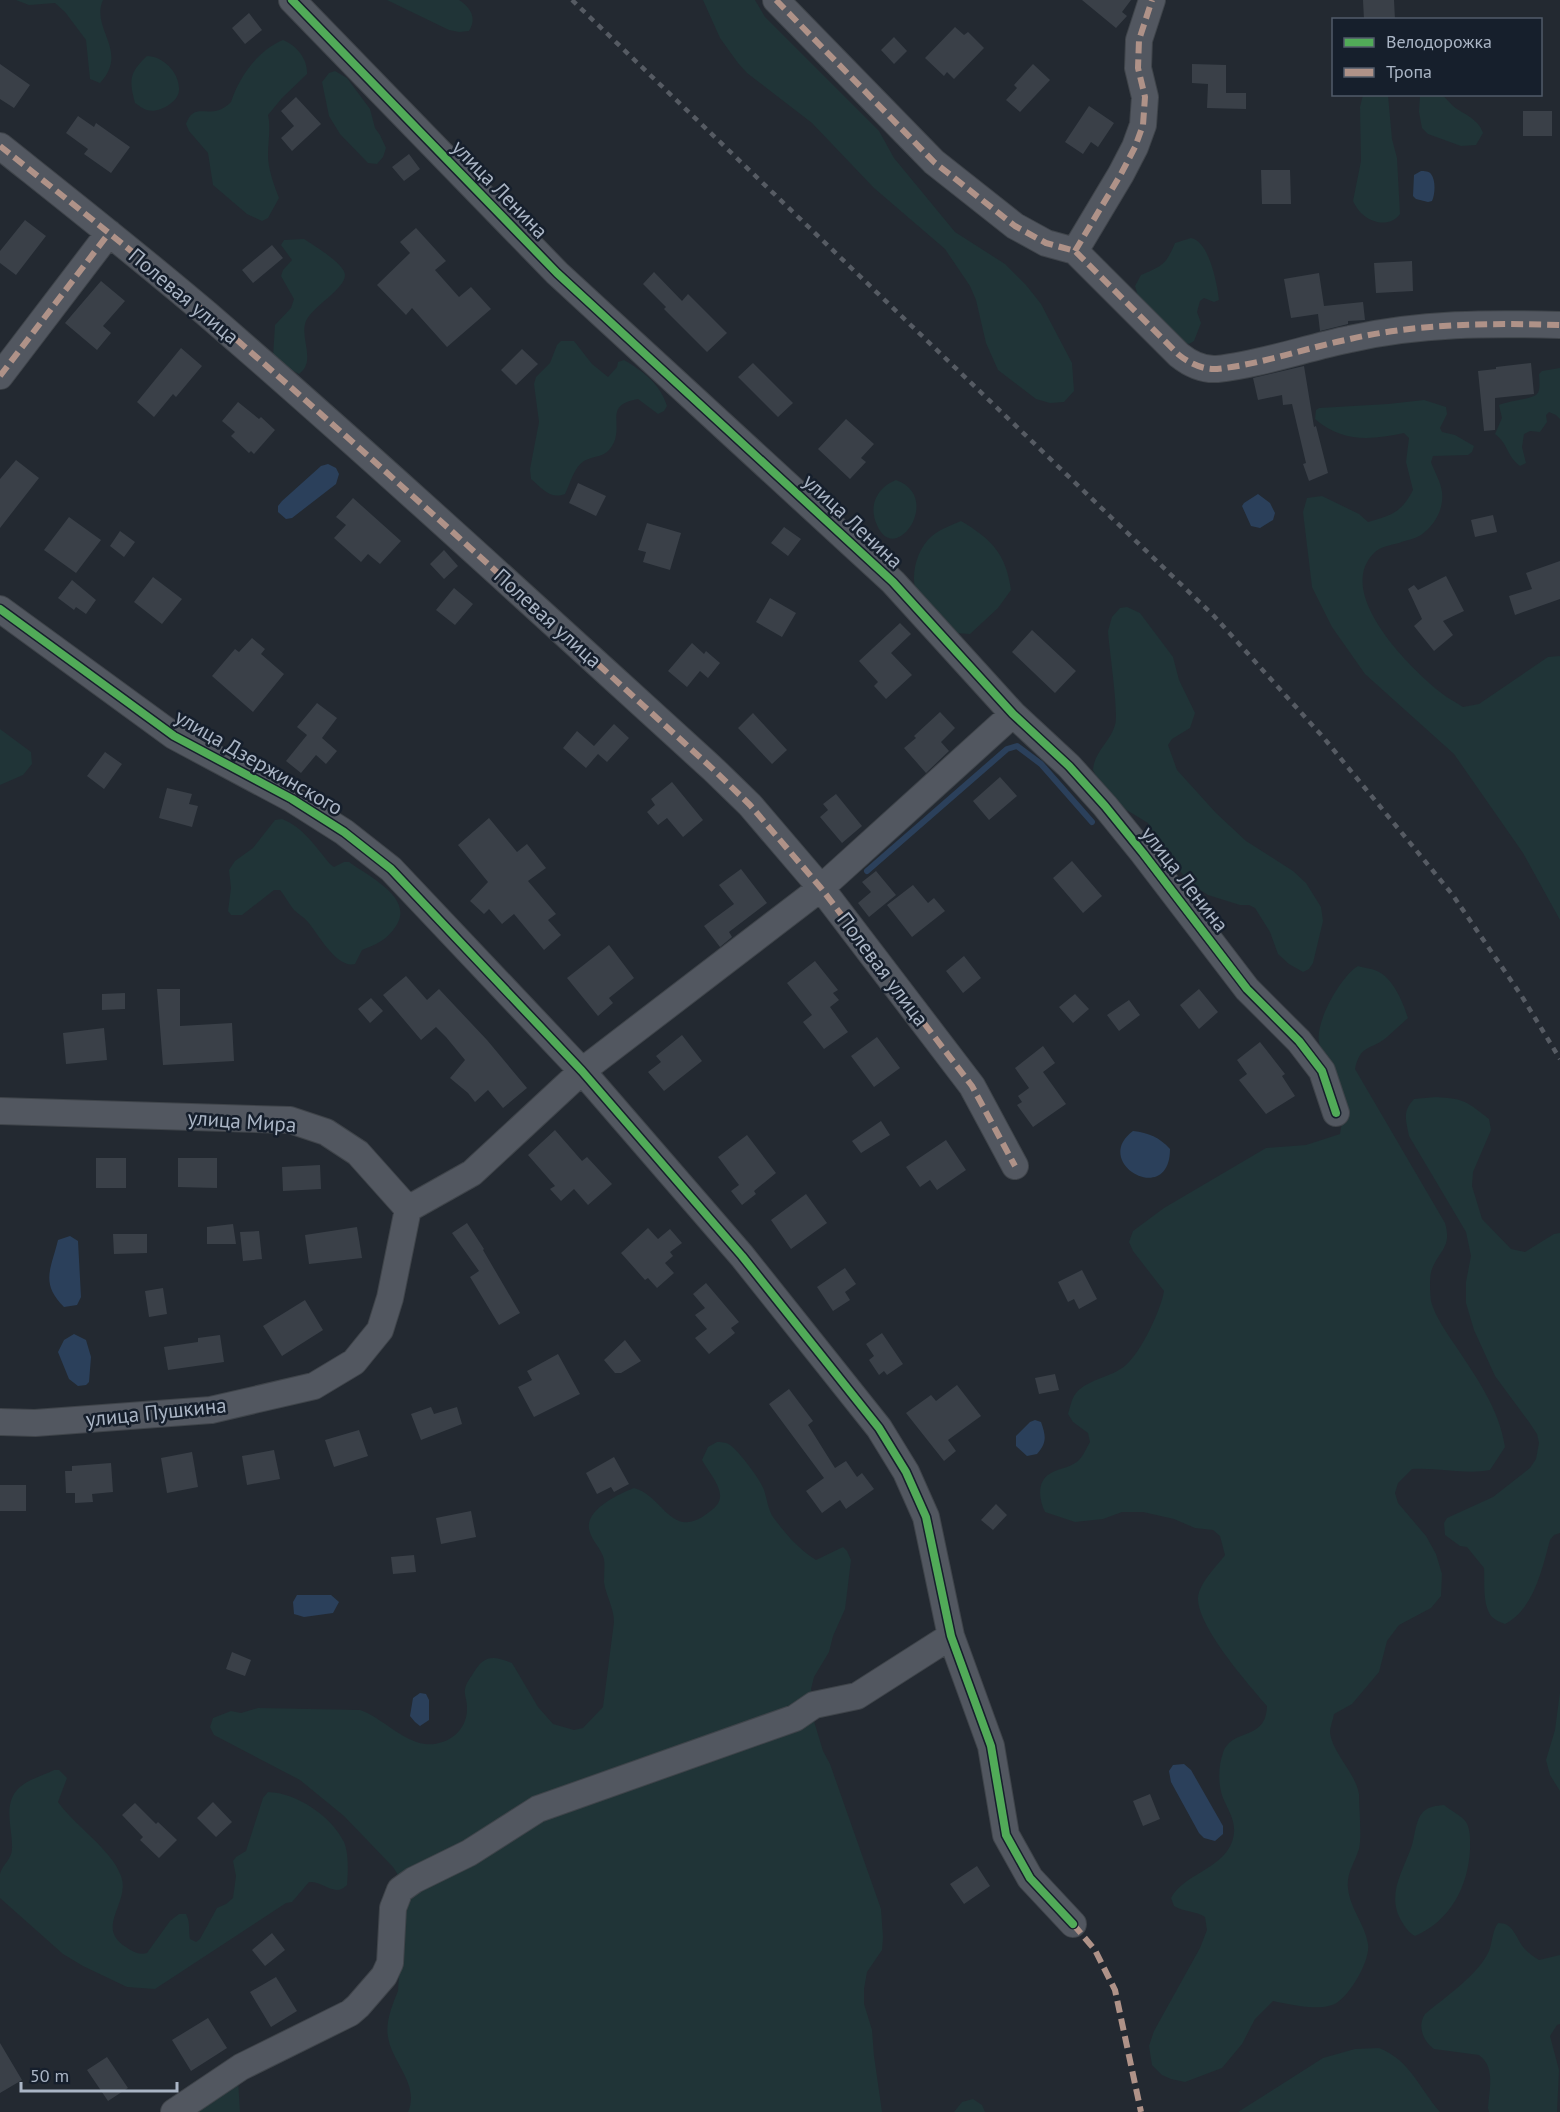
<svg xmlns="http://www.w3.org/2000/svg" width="1560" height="2112" viewBox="0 0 1560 2112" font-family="'PT Sans',sans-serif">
  <rect width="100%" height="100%" fill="#232931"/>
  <!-- green -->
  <path fill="#203437" d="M16,0H103C90,29 130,51 100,83L90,79L86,40L65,12L55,3L29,5Z
    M387,0H459C471,8 477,18 469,31L459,32L449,30Z
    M703,0H755L765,17L879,131L894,158L955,232L1005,264L1026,285L1041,304L1072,363L1074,391L1064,402L1050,403L1036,399L998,370L986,343L976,300L970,286L945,249L874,188L812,123L747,73L738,63L720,38Z
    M283,40C296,45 308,59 307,74L282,98L268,115C271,129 268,141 268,155C268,169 274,185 279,198L268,218L262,221L247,214L213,185L208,153L189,131L186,124C193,104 204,115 219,110C223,109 228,105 231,102C239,77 258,50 283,40Z
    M147,56C163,56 180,73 179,90C179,102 158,114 147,110C143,109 138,105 135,103C129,80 129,73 147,56Z
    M335,71L347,78L370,109L375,128L380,135L386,148L383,157L377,164L368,163L340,134L329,116L322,82L329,73Z
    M1363,95H1388L1392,139L1397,158L1400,214C1391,227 1372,224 1361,213C1358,210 1355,205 1353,201L1361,161L1360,107Z
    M1420,95H1442C1446,98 1449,102 1453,106C1463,114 1479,119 1483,133L1476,145L1461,146L1428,134L1422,128L1419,112Z
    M1191,238C1209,241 1217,283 1219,300L1214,302L1204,298L1200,301L1197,312L1201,323L1194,341L1189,344L1183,342L1138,296L1135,286L1141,275C1162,266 1166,265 1175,243Z
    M304,239C313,245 345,264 345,275C345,289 313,306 306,321C299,338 317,361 299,374L277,362L273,357L275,325L291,308L294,299L281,276L283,270L292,260L281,245L284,240Z
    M561,341H574L592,364L608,377L617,367L618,362L624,360C643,371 661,385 667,406L664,411L658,414L638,399C602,405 625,425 612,446C605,458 595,455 584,461C574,467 570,484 565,494C550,500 542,488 531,479L530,469L539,422L534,384L536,377L550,363L557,345Z
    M1560,368V419L1556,415L1549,412L1546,415L1547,422L1540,432L1530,431L1524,434L1522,447L1526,463L1520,466C1506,455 1509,445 1495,434L1502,418L1499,405C1508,401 1533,399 1537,394C1541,390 1539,379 1539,374L1542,371Z
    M1424,400L1446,407L1447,414L1440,428L1442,432L1455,435L1474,446L1472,452L1468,455L1433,456L1431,462C1434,471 1441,482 1442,492C1444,509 1435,525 1421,535C1415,539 1406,540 1399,543C1391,545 1379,547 1374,553C1334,593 1409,667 1440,692C1447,698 1456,702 1463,707L1479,704L1548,657L1560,656V920L1523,853L1454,754L1365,674L1332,627L1312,587L1303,512L1307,498L1322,496L1359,514L1368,522C1392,515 1401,513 1413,490L1406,462L1409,438L1404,433C1371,440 1343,443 1315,419L1316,410L1319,408L1388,404Z
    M896,480C944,497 895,568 877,525C873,517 872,506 876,498C881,488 887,484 896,480Z
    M961,521C991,539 1006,553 1011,590L998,608L970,634L955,633C944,623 928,613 920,601C908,582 915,550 932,536C940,529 952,525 961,521Z
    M1127,607L1140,613L1173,657L1179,680L1195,713L1190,728L1172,739L1168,745L1177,770L1216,813L1246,841L1293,871L1306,883L1321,907L1323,921L1313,963L1309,969L1303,972L1289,964L1278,954L1270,932L1255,908L1249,905H1240L1208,895L1190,883L1167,855L1148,823L1120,806L1100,784L1093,770C1094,752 1110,742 1115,725C1119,712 1109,649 1108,631L1112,617L1120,608Z
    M0,729L31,752L32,764L23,775L0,785Z
    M282,819C303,827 316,847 330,864L334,867L344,862H349C368,876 415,898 396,926C387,940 377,944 362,950L355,964C337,969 318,934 308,922C304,917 298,914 294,910C289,904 285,896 280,890H274L242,915H231L228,911L231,888L229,870L235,861L253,848L275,820Z
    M1358,966C1364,968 1371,968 1377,971C1393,978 1403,1002 1408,1018C1401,1024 1394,1031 1387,1037C1372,1050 1360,1044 1355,1069L1445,1223C1452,1247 1440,1249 1432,1269C1429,1276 1430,1293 1431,1301C1435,1316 1446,1332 1455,1345C1476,1377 1499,1408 1505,1447L1490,1470C1465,1475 1438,1467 1412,1469L1398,1483L1395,1493L1398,1503L1426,1536L1436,1554L1442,1574L1441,1596L1431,1608L1399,1625L1387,1641L1379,1672L1352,1704L1334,1714C1333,1720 1330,1727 1330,1733C1333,1754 1355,1772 1359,1794C1359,1808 1362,1837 1359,1849C1355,1862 1346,1874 1348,1888C1350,1909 1365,1924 1368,1944C1371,1960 1348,2000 1332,2005C1317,2011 1289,2004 1273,2001L1255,2019L1242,2044L1222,2068L1185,2082L1171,2079L1162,2075L1152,2065L1149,2046L1154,2031L1200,1948L1207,1930L1205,1917C1196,1911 1184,1912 1174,1906L1171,1898C1185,1873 1221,1870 1232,1842C1238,1824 1230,1814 1223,1798C1218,1786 1218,1766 1223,1753C1232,1727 1266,1742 1267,1706C1248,1684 1197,1626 1198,1598C1199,1583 1217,1566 1225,1555L1220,1536L1213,1530L1195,1528L1174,1519L1143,1512H1122L1103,1519L1075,1522L1045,1512C1039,1500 1036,1481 1051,1473C1060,1468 1073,1467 1080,1459C1084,1454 1087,1447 1090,1442L1088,1433L1073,1422L1068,1414C1070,1408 1071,1401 1074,1396C1084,1379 1112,1378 1126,1365C1141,1352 1161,1310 1164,1291L1133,1251L1129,1242L1133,1231L1164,1208L1266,1148L1306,1145L1340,1134C1341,1125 1344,1116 1345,1107C1345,1097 1334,1072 1329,1063C1326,1056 1320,1050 1319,1042C1315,1022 1341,976 1358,966Z
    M1436,1097C1465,1099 1466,1101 1489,1119L1491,1130L1473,1172L1472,1186L1482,1219L1511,1249L1525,1252L1554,1234L1560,1233V1533L1554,1535L1550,1540C1542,1569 1534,1609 1505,1624C1500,1622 1495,1620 1492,1617C1482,1605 1485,1582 1484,1568L1467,1547L1460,1546L1445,1535L1444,1523L1447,1518L1493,1497L1530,1468L1536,1459L1539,1443L1537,1434L1529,1422L1495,1376L1474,1330L1466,1303V1282L1471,1256L1466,1232L1409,1136C1406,1120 1402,1112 1414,1099Z
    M717,1442C721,1442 726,1442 730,1445C738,1450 761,1480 764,1490C767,1499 768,1509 773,1517C785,1533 798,1549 816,1560L843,1547L847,1551L851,1560L845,1609L833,1636L829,1652L814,1677L811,1689L814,1705L813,1718L823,1751L830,1764L881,1909L883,1937L882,1950L867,1972L864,1989V2004L872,2030L874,2056L882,2112H408C420,2084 392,2063 388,2037C385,2022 393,2003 398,1991L405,1886L393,1867L344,1816L300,1780L214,1735L210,1727L213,1718L231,1711L241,1713L258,1708L360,1710C381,1717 402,1741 425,1744C447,1746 468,1731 467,1707C467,1700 464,1695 465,1689C466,1683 471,1677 474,1672C485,1654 494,1656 512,1663L538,1707L553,1724L574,1730L583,1728L603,1707L614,1622C614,1608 606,1596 604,1582C604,1574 605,1566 604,1559C601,1548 591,1540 589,1529C586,1509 619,1494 634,1488C666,1497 671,1545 713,1509C731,1495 710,1475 702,1460L708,1447Z
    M1560,1692V1791L1550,1775L1546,1760L1555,1730Z
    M54,1770H59L67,1778L58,1802C75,1826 112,1850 121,1876C131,1903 94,1927 126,1947C133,1952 139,1955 147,1953L170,1921L179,1914H186C191,1924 188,1930 190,1939L196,1942L200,1939L217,1908L226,1904L233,1898L236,1876L233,1861L236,1857L246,1851L263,1798L268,1792C297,1793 331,1816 344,1842C349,1854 348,1873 347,1885C335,1898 324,1881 309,1882L292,1902L286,1903L155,1989L127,1987L83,1966L63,1954L0,1898C0,1891 0,1881 0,1874C2,1865 12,1859 12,1849C13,1827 0,1800 24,1784C33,1778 44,1775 54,1770Z
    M1444,1805C1450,1810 1462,1816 1466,1822C1471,1830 1470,1842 1470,1850C1468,1887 1450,1921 1415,1936C1408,1932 1406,1928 1402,1922C1386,1896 1402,1873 1411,1848C1415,1838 1415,1820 1423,1812C1429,1806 1436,1806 1444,1805Z
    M1498,1923C1514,1923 1515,1937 1524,1948C1528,1953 1534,1957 1539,1960L1560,1955V2024L1557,2025L1550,2036L1559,2070L1557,2112H1489L1488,2108C1489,2089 1496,2068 1479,2055L1434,2049C1423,2041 1417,2026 1425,2014C1444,1998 1475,1977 1487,1955C1493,1945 1491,1933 1498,1923Z
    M1379,2048C1411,2061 1419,2088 1440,2112H1238L1323,2058L1355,2049Z
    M238,2080L240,2112H191Z
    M973,2099L982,2105L985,2112H954L962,2102Z"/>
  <!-- water -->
  <path fill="#2b405b" d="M1421,171C1424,171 1429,171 1431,174C1436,180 1435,195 1432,201L1428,202L1416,199L1413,196L1414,175Z
    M328,464L336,468L339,474L336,484L292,518L286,519L278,512V506L282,501L321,466Z
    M1258,494L1270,503L1275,513L1273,520L1260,528L1251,526L1242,506L1244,503Z
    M1133,1131C1149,1133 1159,1137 1170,1149C1170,1208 1090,1163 1133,1131Z
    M70,1236L78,1241L81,1297L77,1305L64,1307C40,1283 51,1269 58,1240Z
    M74,1334L86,1340L91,1357L89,1382L86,1385L78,1386L69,1379L58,1352L64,1340Z
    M1035,1420L1041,1422C1046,1436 1047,1443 1037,1454L1027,1456L1016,1446V1436L1030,1422Z
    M297,1595H331L339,1602L333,1613L304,1617L294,1614L293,1602Z
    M420,1693L426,1694L429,1700V1720L420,1726L415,1722L410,1716L413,1698Z
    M1184,1764L1191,1770L1223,1826V1834L1215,1841L1204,1838L1199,1833L1171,1782L1169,1771L1173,1765Z"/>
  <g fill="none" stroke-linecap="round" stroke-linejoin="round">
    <!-- stream -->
    <path stroke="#2b405b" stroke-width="6" d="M867,871L1007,749L1017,746L1041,764L1092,822"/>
  </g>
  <!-- building -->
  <path fill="#3a4048" d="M1082,0H1131L1122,12L1127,16L1116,28Z
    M1363,0H1394L1395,20H1364Z
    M249,13L262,30L245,44L232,28Z
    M955,27L964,35L968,32L984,48L954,79L947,72L944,76L925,58Z
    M894,37L907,51L894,64L881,50Z
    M0,64L30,85L14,108L0,99Z
    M1033,64L1050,80L1020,112L1006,100L1017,88L1014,85Z
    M1192,64L1226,65V93H1246V109L1207,108L1208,84L1192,83Z
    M296,97L321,124L292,151L281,138L294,126L281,111Z
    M1089,106L1114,123L1098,147L1091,142L1083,154L1065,142Z
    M1523,111H1552V136H1523Z
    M78,116L94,127L96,123L130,147L111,173L84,154L88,149L66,133Z
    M409,154L420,169L404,181L392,167Z
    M1261,170H1290L1291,204H1262Z
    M25,220L46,236L16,275L0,263V251Z
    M416,228L446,261L435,270L459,297L471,287L491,309L447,347L412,308L406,315L377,285L410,253L400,242Z
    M272,245L283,258L253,283L242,270Z
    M1412,261L1413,291L1376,293L1374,263Z
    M654,272L682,301L688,294L727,333L707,352L664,309L666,307L643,284Z
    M1319,273L1324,306L1363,302L1365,320L1348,321V324L1320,331L1318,314L1291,318L1284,279Z
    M101,281L125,301L103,326L111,333L97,350L65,323Z
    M181,348L202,366L176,397L173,394L154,417L137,402Z
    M522,349L538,364L516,385L501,370Z
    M753,363L793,403L778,417L738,377Z
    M1531,363L1534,394L1495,398V430L1484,431L1478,371L1496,369V367Z
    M1304,366L1314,427L1316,426L1328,473L1309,481L1303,464L1306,463L1292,404L1283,405L1282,395L1258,400L1253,378Z
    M238,402L259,419L261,417L275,430L254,454L251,451L249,453L231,436L235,432L222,421Z
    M846,419L874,444L861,458L866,462L850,479L818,449Z
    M16,460L39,478L0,528V479Z
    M578,483L606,496L596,516L569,503Z
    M353,498L401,541L380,564L368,554L361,562L334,538L346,525L336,517Z
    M1493,515L1497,532L1475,537L1471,520Z
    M69,517L101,540L76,573L44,550Z
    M647,523L681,533L670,570L643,562L646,552L638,550Z
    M784,527L801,539L788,556L771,543Z
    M120,531L135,542L124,557L110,546Z
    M444,550L458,566L444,579L430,564Z
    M1560,561V599L1515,615L1509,596L1532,589L1526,573Z
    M1446,576L1464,611L1443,621L1453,635L1434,651L1414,626L1422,619L1408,589L1414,585L1418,590Z
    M153,577L182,599L162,624L134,602Z
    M72,580L96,600L86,614L76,607L74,610L58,598Z
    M454,588L473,604L455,625L436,610Z
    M770,598L796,613L782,637L756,622Z
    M900,623L911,634L891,653L912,675L886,699L874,686L878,682L859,661Z
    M1032,630L1076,671L1055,693L1012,652Z
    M252,638L265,649L261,654L284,674L253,712L212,676L235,649L239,652Z
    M692,643L704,654L706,651L720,663L708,678L700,671L687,687L668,671Z
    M317,703L337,718L322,738L337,751L326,764L316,755L301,773L286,761L307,735L297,727Z
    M940,712L955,728L941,742L949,751L926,773L904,748L916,738L914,736Z
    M753,713L787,750L772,764L738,728Z
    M614,724L629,738L607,762L598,754L586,768L563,748L577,731L594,746Z
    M105,752L122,764L104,789L87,776Z
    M1000,777L1017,796L989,820L973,801Z
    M672,782L703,820L683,837L667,818L658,825L647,812L655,805L651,799Z
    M167,788L192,794L189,804L198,806L192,827L159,818Z
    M836,794L862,826L842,843L820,817L828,810L823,804Z
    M489,818L517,852L527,844L546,868L528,881L556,914L548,920L561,935L544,950L514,914L502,924L489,909L484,914L470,901L488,882L458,845Z
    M1072,861L1102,896L1083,913L1053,878Z
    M741,869L767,903L729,932L732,937L720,947L704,926L734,904L719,885Z
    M876,871L896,895L869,917L858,903L871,892L862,882Z
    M913,885L928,903L934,898L945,911L912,937L887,905Z
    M609,945L634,978L609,998L613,1003L598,1016L567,978Z
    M964,956L981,978L963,993L946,971Z
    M815,961L838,990L833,993L839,1000L830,1007L848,1032L824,1049L803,1022L812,1015L787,983Z
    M406,976L427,1000L439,989L487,1040L527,1088L503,1108L488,1090L475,1102L468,1093L450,1078L465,1060L446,1037L436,1027L421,1040L383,995Z
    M157,989H180V1026L232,1023L234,1061L163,1065Z
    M1199,989L1218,1012L1199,1029L1180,1005Z
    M125,993V1009L102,1010V994Z
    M1075,994L1089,1009L1073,1023L1059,1007Z
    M371,998L383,1011L370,1023L358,1009Z
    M1129,1000L1140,1015L1119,1031L1107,1015Z
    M104,1028L107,1060L66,1064L63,1033Z
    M682,1035L702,1061L664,1091L648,1072L661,1062L656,1056Z
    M877,1037L900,1068L874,1087L851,1056Z
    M1260,1042L1285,1074L1282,1076L1295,1096L1266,1114L1239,1080L1247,1074L1237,1060Z
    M1043,1046L1055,1063L1043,1072L1066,1104L1033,1127L1017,1105L1022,1102L1018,1096L1029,1088L1015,1068Z
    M881,1121L890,1135L861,1153L852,1141Z
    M555,1130L582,1161L587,1157L612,1184L588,1205L574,1189L561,1201L550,1189L555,1186L528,1155Z
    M747,1135L776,1173L754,1191L756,1194L742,1205L731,1191L739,1185L718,1157Z
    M946,1140L966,1170L937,1190L930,1180L920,1187L906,1167Z
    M96,1158H126V1188H96Z
    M178,1158H217V1188L178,1187Z
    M320,1165L321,1189L283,1191L282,1167Z
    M806,1194L827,1223L791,1249L771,1220Z
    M467,1223L484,1249L483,1250L520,1313L499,1325L470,1277L479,1271L452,1233Z
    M233,1224L236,1244H207V1227Z
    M357,1227L362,1258L309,1264L305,1235Z
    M648,1228L658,1239L670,1229L682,1243L670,1252L673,1256L665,1263L674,1273L657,1288L648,1278L645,1280L621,1253Z
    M259,1231L262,1259L243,1261L240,1232Z
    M113,1234H147V1253L114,1254Z
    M845,1268L856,1284L845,1292L850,1300L833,1311L817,1287Z
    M1082,1270L1097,1299L1079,1309L1074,1299L1068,1302L1058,1282Z
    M706,1283L739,1322L731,1328L735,1333L709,1354L695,1338L707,1329L695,1315L705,1308L693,1294Z
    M163,1288L167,1314L149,1317L145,1291Z
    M305,1300L323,1330L282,1356L263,1326Z
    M882,1333L903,1364L887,1375L884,1371L879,1375L869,1360L874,1356L866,1344Z
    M220,1335L224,1362L168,1370L164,1347L198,1342V1338Z
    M625,1340L641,1361L621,1373H615L604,1360Z
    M558,1354L580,1394L534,1417L518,1387L532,1380L527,1371Z
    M1055,1374L1059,1390L1039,1394L1035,1378Z
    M957,1385L981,1416L948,1440L956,1451L944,1461L906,1413L931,1395L936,1401Z
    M789,1389L813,1421L808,1425L835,1468L846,1461L857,1477L862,1473L874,1489L846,1509L840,1500L822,1513L806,1491L824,1478L769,1404Z
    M431,1407L434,1414L457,1407L462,1424L421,1440L411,1414Z
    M359,1430L368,1456L334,1467L325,1440Z
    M274,1450L280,1479L247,1485L242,1456Z
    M192,1452L198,1487L167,1493L161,1458Z
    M614,1457L629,1484L614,1492L611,1487L597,1494L586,1473Z
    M111,1463L113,1492L92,1494L93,1502L75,1503V1493H66L65,1471H72V1466Z
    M0,1485H26V1511H0Z
    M996,1504L1007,1515L993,1530L981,1520Z
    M471,1511L476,1537L441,1544L436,1518Z
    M414,1555L416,1572L393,1574L391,1557Z
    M232,1652L251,1660L245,1676L226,1669Z
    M1150,1794L1160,1819L1143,1826L1133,1801Z
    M213,1802L232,1822L216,1837L197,1818Z
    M135,1803L156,1824L158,1822L177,1840L159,1858L140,1840L143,1837L122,1815Z
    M977,1866L990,1886L964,1904L950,1884Z
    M272,1933L285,1950L265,1966L252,1950Z
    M276,1977L297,2011L271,2027L250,1992Z
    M208,2018L227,2048L191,2071L172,2040Z
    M0,2043L22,2080L0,2093Z
    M107,2057L128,2088L108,2101L87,2070Z"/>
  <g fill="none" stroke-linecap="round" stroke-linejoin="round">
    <!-- minor casing -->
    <g stroke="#3f444a" stroke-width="28">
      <path id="minor" d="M292,0L557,273L893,582L1013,714L1069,766L1105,806L1143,853L1247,989L1299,1041L1322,1071L1336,1113
        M776,0L934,162L1015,226L1046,243L1075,251L1179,355C1189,363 1203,370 1217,369C1262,364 1306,348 1350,339C1420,323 1490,323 1560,325
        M0,146C69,201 139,256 207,314C379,463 546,617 714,770L750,805L821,888L972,1086L1015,1166
        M1075,251L1121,174L1135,147L1143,125L1145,97L1138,68L1139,40L1152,0
        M0,376L109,233
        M0,609L174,736L292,799L344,832L391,869L582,1071L742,1256L879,1428L906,1472L926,1517L951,1636L991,1746L1006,1835L1030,1878L1073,1924
        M0,1111L290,1120L326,1132L358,1153L408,1209L472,1173L582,1071L821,888L1013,714
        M0,1422L35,1423L211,1410L314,1386L354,1362L380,1330L390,1298L408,1209
        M174,2112L241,2067L350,2013L358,2006L384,1976L390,1963L393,1908L400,1890L414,1880L469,1853L538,1809L795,1718L814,1705L857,1696L951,1636"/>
    </g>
    <!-- minor -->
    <use href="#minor" stroke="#525760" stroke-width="26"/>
    <!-- rail -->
    <path stroke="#565b63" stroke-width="4.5" stroke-dasharray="6 6" stroke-linecap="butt" d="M572,0L1214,616L1323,737L1452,894L1521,995L1560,1059"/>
    <!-- quiet -->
    <path stroke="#af9288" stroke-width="6" stroke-dasharray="12 6" stroke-linecap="butt" d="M776,0L934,162L1015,226L1046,243L1075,251L1179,355C1189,363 1203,370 1217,369C1262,364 1306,348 1350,339C1420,323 1490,323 1560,325
      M0,146C69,201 139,256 207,314C379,463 546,617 714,770L750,805L821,888L972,1086L1015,1166
      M1075,251L1121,174L1135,147L1143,125L1145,97L1138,68L1139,40L1152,0
      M0,376L109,233
      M1073,1924L1095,1950L1115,1990L1141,2112"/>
    <!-- cycleway casing -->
    <g stroke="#161f2c" stroke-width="11">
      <path id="cycleway" d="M292,0L557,273L893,582L1013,714L1069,766L1105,806L1143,853L1247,989L1299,1041L1322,1071L1336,1113
        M0,609L174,736L292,799L344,832L391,869L582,1071L742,1256L879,1428L906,1472L926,1517L951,1636L991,1746L1006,1835L1030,1878L1073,1924"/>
    </g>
    <!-- cycleway -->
    <use href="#cycleway" stroke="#51ab58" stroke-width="8"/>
  </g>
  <g text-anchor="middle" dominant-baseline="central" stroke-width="5" stroke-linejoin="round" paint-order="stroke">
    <!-- street labels -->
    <g font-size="21" fill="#aab5c5" stroke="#161f2c">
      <text transform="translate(500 189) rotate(46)">улица Ленина</text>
      <text transform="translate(184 296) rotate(40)">Полевая улица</text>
      <text transform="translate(853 521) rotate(43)">улица Ленина</text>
      <text transform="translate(548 618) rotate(42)">Полевая улица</text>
      <text transform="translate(259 762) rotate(30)">улица Дзержинского</text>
      <text transform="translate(1185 879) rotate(52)">улица Ленина</text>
      <text transform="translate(883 969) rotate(53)">Полевая улица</text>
      <text transform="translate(242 1121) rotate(4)">улица Мира</text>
      <text transform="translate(156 1412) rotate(-6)">улица Пушкина</text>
    </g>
  </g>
  <!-- legend -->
  <rect x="1332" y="18" width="210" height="78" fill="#161f2c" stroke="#515b69" stroke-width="1.5"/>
  <rect x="1344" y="38" width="30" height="9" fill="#51ab58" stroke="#515b69" stroke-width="1.5"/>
  <text x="1386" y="48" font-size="18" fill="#aab5c5">Велодорожка</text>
  <rect x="1344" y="68" width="30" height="9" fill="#af9288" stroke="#515b69" stroke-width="1.5"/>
  <text x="1386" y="78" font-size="18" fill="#aab5c5">Тропа</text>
  <!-- scale -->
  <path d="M21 2082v9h156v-9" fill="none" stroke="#aab5c5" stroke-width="3"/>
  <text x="30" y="2082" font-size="18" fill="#aab5c5" stroke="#161f2c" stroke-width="4.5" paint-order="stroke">50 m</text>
</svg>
